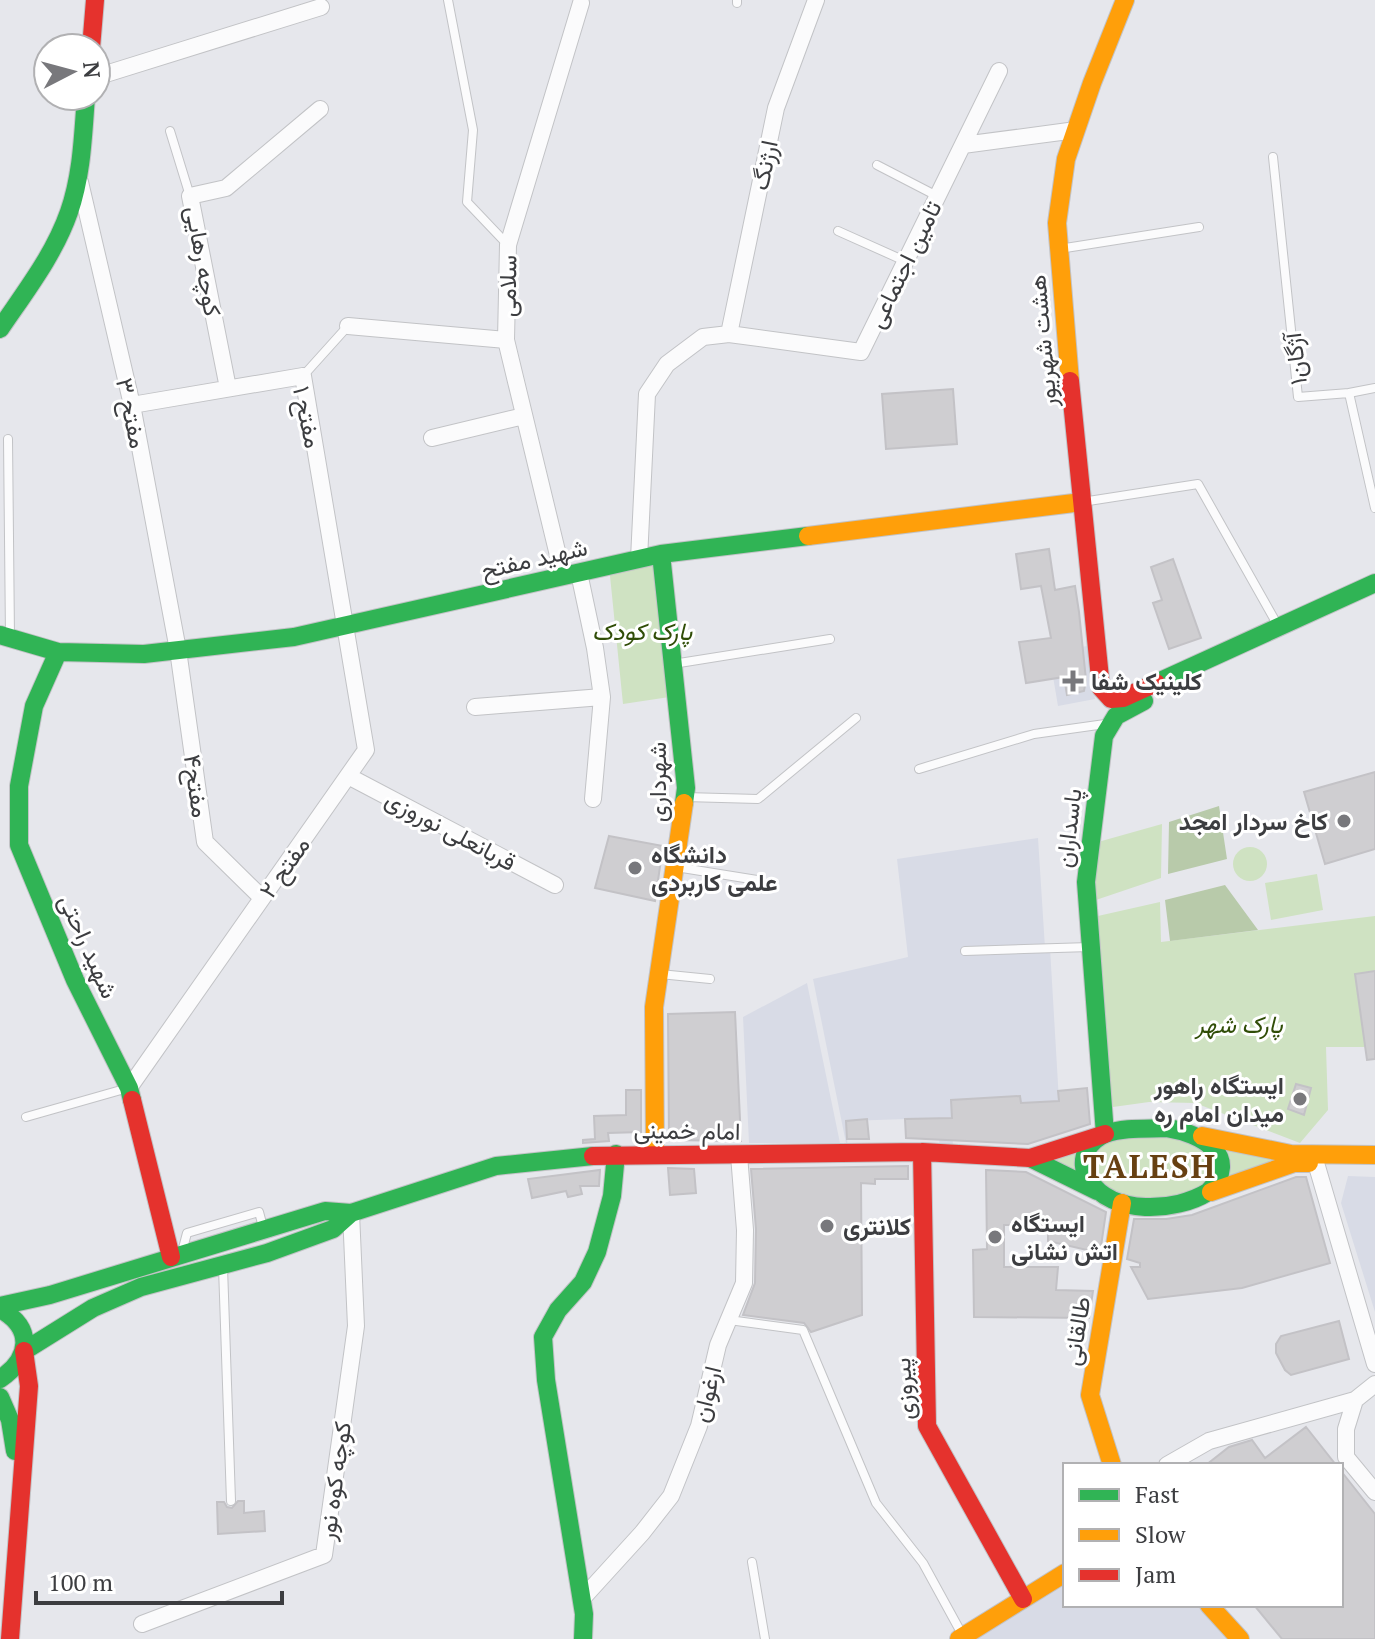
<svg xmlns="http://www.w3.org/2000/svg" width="1375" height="1639" viewBox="0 0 1375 1639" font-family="'PT Serif',Vazirmatn,serif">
  <rect width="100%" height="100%" fill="#e6e7ec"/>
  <!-- built -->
  <path fill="#d8dbe6" d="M1087,646L1095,699L1058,706L1049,653Z
    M1038,838L1045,948H1050L1059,1101L1021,1103L1019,1096L952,1100L953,1154L940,1153L938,1118L846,1121L848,1153L813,979L908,957L897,859Z
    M807,983L840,1143H749L743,1017Z
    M1348,1176L1375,1177V1312L1341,1203Z
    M1065,1573V1605H1205L1233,1639H964Z"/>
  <!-- green -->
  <path fill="#cfe2c2" d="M661,554L676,696L623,704L609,566Z
    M1162,824L1161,878L1087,903L1098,842Z
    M1233 864a17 17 0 1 1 34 0a17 17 0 1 1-34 0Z
    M1317,874L1323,910L1271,920L1265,883Z
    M1160,902L1161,942L1375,916V1047H1326L1328,1110L1300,1143L1195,1103L1149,1102L1113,1107L1089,918Z
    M1141,1129L1294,1163L1149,1205L1031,1158Z"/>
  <!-- forest -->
  <path fill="#b8caaa" d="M1219,806L1227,859L1168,874L1169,822Z
    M1225,885L1258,930L1170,941L1165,900Z"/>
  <!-- building -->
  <path fill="#cfced1" stroke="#c3c2c6" stroke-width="2" d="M953,389L957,444L886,449L882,394Z
    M1049,549L1055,590L1075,586L1079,612L1086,680L1084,691L1067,695L1064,677L1026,683L1019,642L1051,638L1041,586L1021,589L1016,554Z
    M1173,559L1201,638L1169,649L1153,603L1162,600L1151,567Z
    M1375,772V849L1325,864L1304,792Z
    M609,836L663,846L655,901L595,888Z
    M1375,971V1059L1367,1060L1355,974Z
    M735,1012L741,1141L669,1140L668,1014Z
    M1296,1084L1311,1088L1304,1115L1288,1109Z
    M1087,1088L1090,1124L1028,1144L906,1138L905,1119L952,1118L951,1100L1020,1096L1021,1103L1059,1101L1058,1091Z
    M626,1090H641V1132L608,1133L609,1141L583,1143V1140L595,1139L594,1116L626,1115Z
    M867,1119L869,1139H847L846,1121Z
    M908,1166V1179H875V1184L861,1183L862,1315L811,1332L804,1323L743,1315L755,1283L756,1229L751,1169Z
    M668,1168L694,1169L696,1193L670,1195Z
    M600,1170L599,1186H580L582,1194L568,1197L566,1191L532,1198L528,1179Z
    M986,1170L1026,1172L1106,1212L1100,1253L1048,1241V1225H1004V1267H1058L1056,1290L1093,1291L1089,1318L974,1317L973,1250L987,1249Z
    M1296,1177H1306L1330,1263L1242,1288L1148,1299L1131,1267H1140V1263L1127,1259L1134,1219H1166L1192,1215Z
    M1339,1321L1349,1359L1291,1375L1285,1370L1276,1353V1344L1281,1336Z
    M1306,1427L1336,1465H1206L1229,1447L1252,1440L1265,1458Z
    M1341,1471L1375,1514V1639H1282L1254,1605H1341Z
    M238,1501H244V1513L264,1511L265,1531L218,1534L217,1502H224L227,1507L232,1508Z"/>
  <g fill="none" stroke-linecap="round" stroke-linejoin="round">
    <!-- lane casing -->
    <g stroke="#c2c3c6" stroke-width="10">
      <path id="lane" d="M448,0L473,130L467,202L507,244
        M737,3V0
        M170,131L190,196
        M1273,157L1298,397L1349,393L1375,508
        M877,165L937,196
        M838,231L905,261
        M1059,249L1199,227
        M303,376L348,326
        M1349,393L1375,388
        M8,439L10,637
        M1082,502L1198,484L1277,624
        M673,664L830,639
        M919,769L1034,734L1105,724
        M685,797L758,799L856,718
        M676,867L757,880
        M965,951L1090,947
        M660,974L710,979
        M26,1117L128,1088
        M182,1252L187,1233L259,1212L263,1227
        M223,1267L231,1501
        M729,1320L803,1330L876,1503L923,1563L963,1636
        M752,1562L765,1639"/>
    </g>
    <!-- street casing -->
    <g stroke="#c2c3c6" stroke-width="18">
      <path id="street" d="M96,77L321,7
        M963,145L1076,130
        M80,182L132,405L178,650L205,842L262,898
        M348,326L506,340
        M729,334L776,108L816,0
        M228,388L190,196L226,188L320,109
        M432,438L524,416
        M639,559L647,394L667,364L703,337L729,334L861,352L999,71
        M579,573L595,648L602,697L593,799
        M563,576L506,340L508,245L581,3
        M475,707L602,697
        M348,776L555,885
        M129,1088L366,750L303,376L132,405
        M1316,1163L1375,1364
        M1375,1384L1355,1400L1346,1429V1457L1375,1492
        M1167,1465L1209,1441L1355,1400
        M581,1600L642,1533L671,1496L699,1426L718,1345L744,1283L745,1230L739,1155
        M142,1624L324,1555L356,1326L351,1213"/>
    </g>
    <!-- fast casing -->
    <g stroke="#c2c3c6" stroke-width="20">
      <path id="fast" d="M0,329C25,292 54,255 69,212C82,175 83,135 86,96
        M661,554L686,788L684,803
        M0,635L58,652L144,654L294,637L661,554L808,536
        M58,652L34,706L19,786V845L75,980L129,1088L132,1100
        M1156,683L1375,583
        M1167,1128C1200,1133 1243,1156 1208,1192C1176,1212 1112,1216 1089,1180C1083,1171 1082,1160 1087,1150C1091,1143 1098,1137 1105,1134C1125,1127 1147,1129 1167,1128Z
        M1105,1134L1086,882L1104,736L1116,716L1144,701
        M1030,1158L1097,1191
        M0,1306L50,1295L325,1211L351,1213L496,1166L593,1156
        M0,1309C34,1328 31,1358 0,1379
        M24,1351L93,1308L141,1287L267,1253L333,1229L351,1213
        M0,1397L10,1420L15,1451
        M583,1639L584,1614L546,1380L543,1337L558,1310L583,1282L597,1252L612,1196L616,1154"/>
    </g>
    <!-- slow casing -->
    <g stroke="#c2c3c6" stroke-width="20">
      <path id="slow" d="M1070,381L1057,223L1066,159L1092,83L1125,0
        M808,536L1082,502
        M1202,1136L1291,1154L1375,1155
        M655,1154L654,1007L684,803
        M1211,1192L1294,1163H1309
        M1112,1465L1090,1395L1122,1203
        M1209,1605L1240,1639
        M959,1639L1065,1573"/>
    </g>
    <!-- jam casing -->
    <g stroke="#c2c3c6" stroke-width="20">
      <path id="jam" d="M91,48L95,0
        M1070,381L1101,688L1111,699L1123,698L1156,683
        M132,1100L171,1257
        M922,1152L927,1426L1023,1599
        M593,1156L922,1152L1030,1158L1105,1134
        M10,1639L29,1386L24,1351"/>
    </g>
    <!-- lane -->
    <use href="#lane" stroke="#fbfbfc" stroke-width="8"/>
    <!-- street -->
    <use href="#street" stroke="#fbfbfc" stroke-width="16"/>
    <!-- fast -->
    <use href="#fast" stroke="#30b455" stroke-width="18"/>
    <!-- slow -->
    <use href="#slow" stroke="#ff9f0a" stroke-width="18"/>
    <!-- jam -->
    <use href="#jam" stroke="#e5322d" stroke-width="18"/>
  </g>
  <!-- markers -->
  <g fill="#78787c" stroke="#fff" stroke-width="3">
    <path d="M1069 669h8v8h8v8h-8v8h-8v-8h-8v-8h8z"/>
    <circle cx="1344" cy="821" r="8"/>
    <circle cx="635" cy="868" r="8"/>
    <circle cx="1300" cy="1099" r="8"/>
    <circle cx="827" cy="1226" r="8"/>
    <circle cx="995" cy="1237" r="8"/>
  </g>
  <g text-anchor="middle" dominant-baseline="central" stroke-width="6" stroke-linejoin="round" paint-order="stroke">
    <!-- street labels -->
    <g font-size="24" fill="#3c3d40" stroke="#fff">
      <text transform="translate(764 165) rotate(-78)">ارژنگ</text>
      <text transform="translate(204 261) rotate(80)">کوچه رهایی</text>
      <text transform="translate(904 264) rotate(-64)">تامین اجتماعی</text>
      <text transform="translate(507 286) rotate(-89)">سلامی</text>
      <text transform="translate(1042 341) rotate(-95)">هشت شهریور</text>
      <text transform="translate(1295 359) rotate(-97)">۱آژگان</text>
      <text transform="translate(132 413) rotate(78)">مفتح ۳</text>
      <text transform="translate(308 417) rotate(78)">مفتح ۱</text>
      <text transform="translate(534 558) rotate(-13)">شهید مفتح</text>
      <text transform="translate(657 782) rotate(-90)">شهرداری</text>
      <text transform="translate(197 786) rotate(82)">مفتح۴</text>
      <text transform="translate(1068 828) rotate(-83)">پاسداران</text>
      <text transform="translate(451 830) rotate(28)">قربانعلی نوروزی</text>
      <text transform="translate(284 867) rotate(-55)">مفتح ۲</text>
      <text transform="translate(89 946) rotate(66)">شهید راحتی</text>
      <text transform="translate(687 1130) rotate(1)">امام خمینی</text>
      <text transform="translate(1076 1331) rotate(-81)">طالقانی</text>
      <text transform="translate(903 1389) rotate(-94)">پیروزی</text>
      <text transform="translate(706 1394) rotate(-76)">ارغوان</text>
      <text transform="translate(334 1481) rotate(-82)">کوچه کوه نور</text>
    </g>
    <!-- park labels -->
    <g font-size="24" font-style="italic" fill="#304d07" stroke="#fff">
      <text x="642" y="631">پارک کودک</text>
      <text x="1239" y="1024">پارک شهر</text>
    </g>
    <!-- poi labels -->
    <g font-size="24" font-weight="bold" fill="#3c3d40" stroke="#fff" text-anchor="start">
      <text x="1091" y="681">کلینیک شفا</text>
      <text x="1328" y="821" text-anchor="end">کاخ سردار امجد</text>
      <text x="651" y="854">دانشگاه<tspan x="651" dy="28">علمی کاربردی</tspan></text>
      <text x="1284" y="1085" text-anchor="end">ایستگاه راهور<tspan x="1284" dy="28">میدان امام ره</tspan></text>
      <text x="1011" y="1223">ایستگاه<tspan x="1011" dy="28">اتش نشانی</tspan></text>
      <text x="843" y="1226">کلانتری</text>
    </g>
    <!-- district labels -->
    <g font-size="32" font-weight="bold" letter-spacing="2" fill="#674012" stroke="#fff">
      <text x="1150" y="1166">TALESH</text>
    </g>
  </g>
  <!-- legend -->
  <rect x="1063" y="1463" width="280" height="144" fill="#ffffff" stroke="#b1b1b3" stroke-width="2"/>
  <rect x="1079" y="1489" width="40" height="12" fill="#30b455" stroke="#b1b1b3" stroke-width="2"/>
  <text x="1135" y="1503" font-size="24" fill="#3c3d40">Fast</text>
  <rect x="1079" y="1529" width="40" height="12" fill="#ff9f0a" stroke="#b1b1b3" stroke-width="2"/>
  <text x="1135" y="1543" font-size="24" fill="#3c3d40">Slow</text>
  <rect x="1079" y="1569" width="40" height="12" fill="#e5322d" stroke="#b1b1b3" stroke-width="2"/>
  <text x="1135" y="1583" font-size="24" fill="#3c3d40">Jam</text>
  <!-- north arrow -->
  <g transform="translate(72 72) rotate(84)"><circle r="38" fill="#ffffff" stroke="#b1b1b3" stroke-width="2"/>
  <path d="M0-6L14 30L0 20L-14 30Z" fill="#78787c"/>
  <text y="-12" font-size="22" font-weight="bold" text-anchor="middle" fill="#3c3d40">N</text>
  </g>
  <!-- scale -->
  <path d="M36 1591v12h246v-12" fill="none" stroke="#3c3d40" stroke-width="4"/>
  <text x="48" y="1591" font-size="24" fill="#3c3d40" stroke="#ffffff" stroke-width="6" paint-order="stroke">100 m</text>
</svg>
